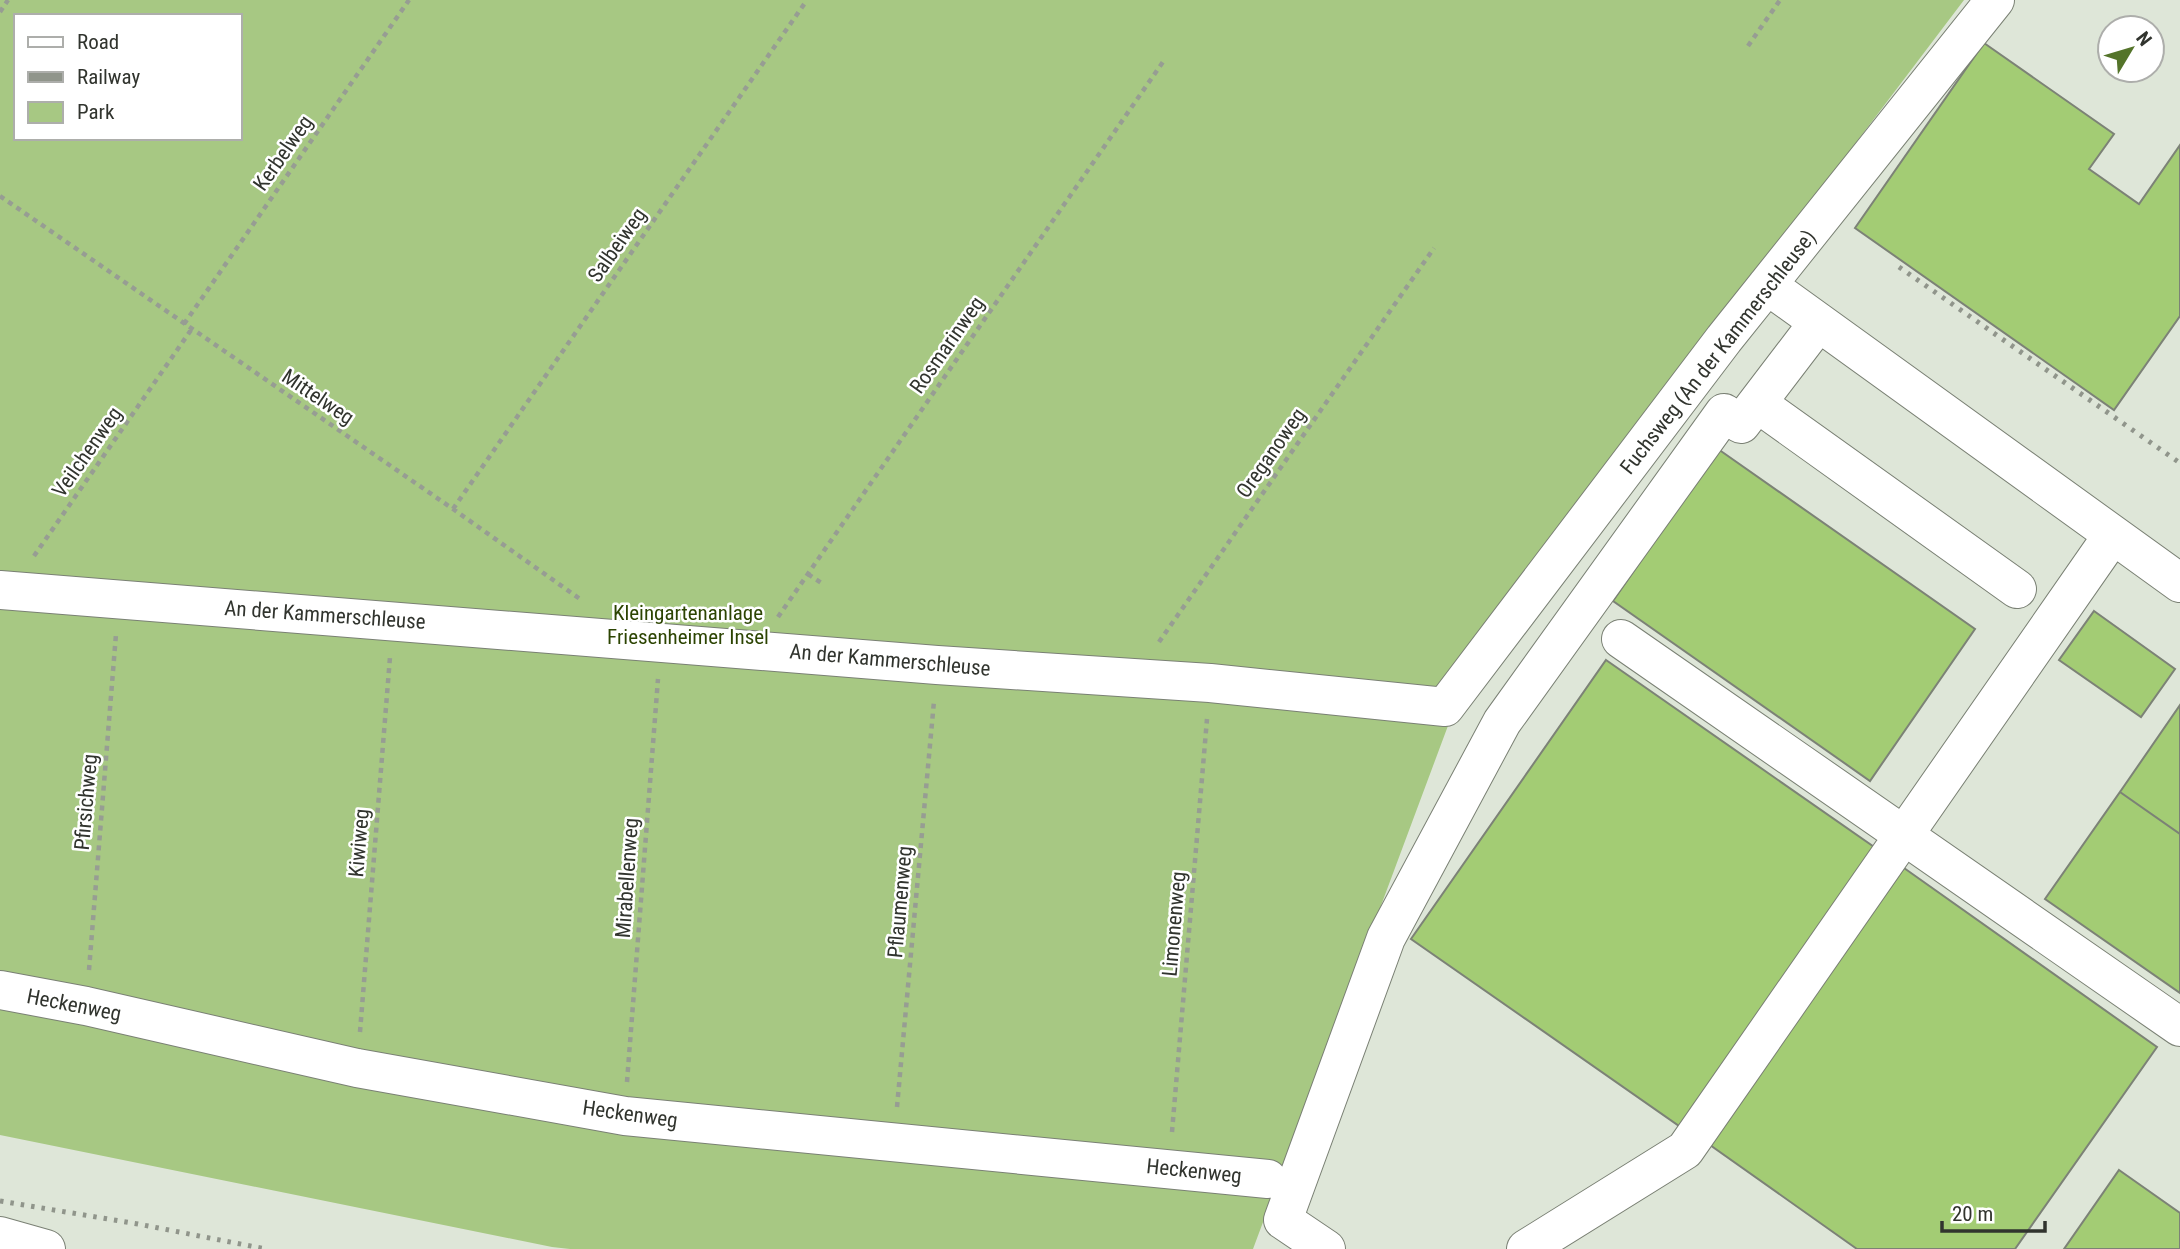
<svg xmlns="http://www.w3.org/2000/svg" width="2180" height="1249" viewBox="0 0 2180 1249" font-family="'Roboto Condensed',sans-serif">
  <rect width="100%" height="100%" fill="#dee6d8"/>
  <!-- green -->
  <path fill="#a7c883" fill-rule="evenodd" d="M0,0H1964L1714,330L1452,715L1253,1249H570L552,1247L0,1135ZM16,16H240V138H16Z"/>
  <!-- building -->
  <path fill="#a3cc74" stroke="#7c8276" stroke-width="2" d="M1984,43L2114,134L2089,169L2139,204L2180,145V316L2114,410L1855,228Z
    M1718,449L1975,629L1870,781L1613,601Z
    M2094,611L2175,669L2141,717L2059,660Z
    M1606,660L1877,849L1682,1128L1411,939Z
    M2180,705V834L2120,792Z
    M2120,792L2180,834V993L2045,899Z
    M1904,868L2157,1047L2015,1249H1857L1710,1145Z
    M2119,1170L2180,1213V1249H2064Z"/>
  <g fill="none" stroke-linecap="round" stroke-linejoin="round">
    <!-- minor casing -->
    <g stroke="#7a8074" stroke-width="40">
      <path id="minor" d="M1767,285L2180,583
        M1757,403L2017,589
        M0,590L937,665L1210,683L1445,707L1724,339L1995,0
        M1621,639L2180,1027
        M0,990L86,1006L357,1068L625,1116L1268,1179
        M0,1236L46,1249
        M1326,1249L1283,1220L1386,938L1502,722L1724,413L1741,424L1818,323
        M1526,1249L1685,1150L2112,536"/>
    </g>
    <!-- path -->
    <path stroke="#979d93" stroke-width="4.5" stroke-dasharray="5 5" stroke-linecap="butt" d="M0,12L8,0
      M1748,46L1780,0
      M0,196L453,509L580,599
      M184,324L409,0
      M453,509L807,0
      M34,556L191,330
      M808,574L823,584
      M778,617L1165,59
      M1159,642L1434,248
      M89,970L116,634
      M360,1032L390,657
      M627,1082L658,679
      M897,1107L934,701
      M1172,1132L1207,719"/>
    <!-- minor -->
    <use href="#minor" stroke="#fff" stroke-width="38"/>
    <!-- rail -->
    <path stroke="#90958b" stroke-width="5" stroke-dasharray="3.5 7" stroke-linecap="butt" d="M1899,267L2180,463
      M0,1201L138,1224L266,1249"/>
  </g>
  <g text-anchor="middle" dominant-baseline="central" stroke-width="5" stroke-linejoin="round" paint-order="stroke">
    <!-- street labels -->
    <g font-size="21" fill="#31342e" stroke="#fff">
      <text transform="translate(283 153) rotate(-55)">Kerbelweg</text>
      <text transform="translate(617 245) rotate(-55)">Salbeiweg</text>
      <text transform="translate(947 345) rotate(-55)">Rosmarinweg</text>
      <text transform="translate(1718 352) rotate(-52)">Fuchsweg (An der Kammerschleuse)</text>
      <text transform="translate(318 397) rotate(34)">Mittelweg</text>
      <text transform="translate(87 452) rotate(-55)">Veilchenweg</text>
      <text transform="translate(1271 453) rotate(-55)">Oreganoweg</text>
      <text transform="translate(325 615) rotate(4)">An der Kammerschleuse</text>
      <text transform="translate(890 660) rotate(5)">An der Kammerschleuse</text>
      <text transform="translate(86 802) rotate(-85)">Pfirsichweg</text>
      <text transform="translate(359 843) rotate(-85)">Kiwiweg</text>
      <text transform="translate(627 878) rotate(-86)">Mirabellenweg</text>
      <text transform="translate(900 902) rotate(-85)">Pflaumenweg</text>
      <text transform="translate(1174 924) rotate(-85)">Limonenweg</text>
      <text transform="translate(74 1005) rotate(11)">Heckenweg</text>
      <text transform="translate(630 1114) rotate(8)">Heckenweg</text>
      <text transform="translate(1194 1171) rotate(6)">Heckenweg</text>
    </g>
    <!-- park labels -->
    <g font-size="21" fill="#2c4402" stroke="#fff">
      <text x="688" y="613">Kleingartenanlage<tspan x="688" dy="24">Friesenheimer Insel</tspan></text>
    </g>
  </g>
  <!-- legend -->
  <rect x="14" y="14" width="228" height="126" fill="#ffffff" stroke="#adaeab" stroke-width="2"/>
  <rect x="28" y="37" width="35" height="10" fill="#ffffff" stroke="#adaeab" stroke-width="2"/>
  <text x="77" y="49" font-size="21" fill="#31342e">Road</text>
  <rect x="28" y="72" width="35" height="10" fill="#90958b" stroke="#adaeab" stroke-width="2"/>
  <text x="77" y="84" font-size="21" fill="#31342e">Railway</text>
  <rect x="28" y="102" width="35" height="21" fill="#a7c883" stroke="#adaeab" stroke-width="2"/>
  <text x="77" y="119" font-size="21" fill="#31342e">Park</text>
  <!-- north arrow -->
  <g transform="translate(2131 49) rotate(52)"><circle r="33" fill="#ffffff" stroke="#adaeab" stroke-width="2"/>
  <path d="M0-5L12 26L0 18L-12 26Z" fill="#54742a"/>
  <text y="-10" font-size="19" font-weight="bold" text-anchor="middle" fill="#31342e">N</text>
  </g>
  <!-- scale -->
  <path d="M1942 1221v10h103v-10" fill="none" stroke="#31342e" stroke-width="3.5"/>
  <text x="1952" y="1221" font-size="21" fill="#31342e" stroke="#ffffff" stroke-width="5" paint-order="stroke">20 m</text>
</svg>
